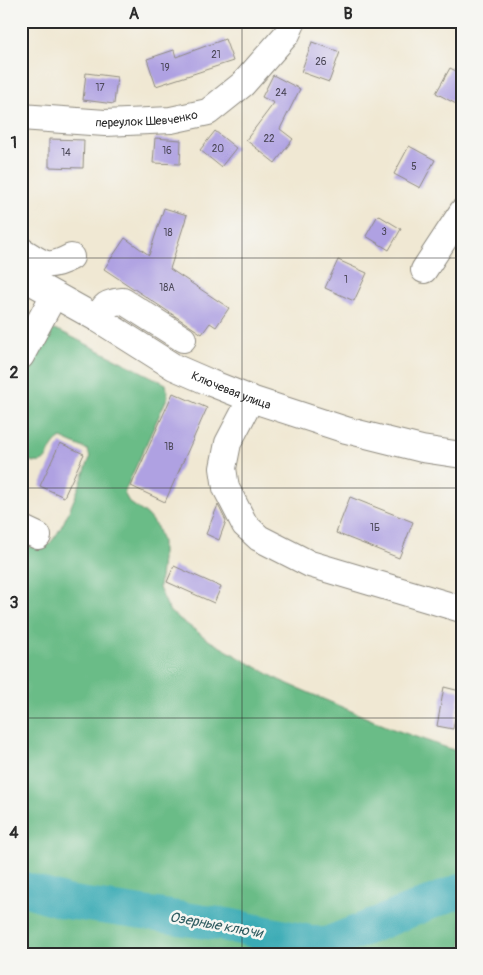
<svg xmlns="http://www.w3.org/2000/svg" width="483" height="975" viewBox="0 0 483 975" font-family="Pangolin,sans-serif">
  <rect width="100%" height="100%" fill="#f6f6f2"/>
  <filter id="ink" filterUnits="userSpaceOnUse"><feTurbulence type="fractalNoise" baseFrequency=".02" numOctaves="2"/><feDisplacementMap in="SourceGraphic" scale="10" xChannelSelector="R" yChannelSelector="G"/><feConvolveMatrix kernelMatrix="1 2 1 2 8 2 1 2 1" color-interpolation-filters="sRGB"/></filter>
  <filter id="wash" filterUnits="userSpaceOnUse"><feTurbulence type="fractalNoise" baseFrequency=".0096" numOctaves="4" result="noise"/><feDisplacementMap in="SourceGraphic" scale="20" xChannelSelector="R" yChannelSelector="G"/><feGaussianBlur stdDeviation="1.12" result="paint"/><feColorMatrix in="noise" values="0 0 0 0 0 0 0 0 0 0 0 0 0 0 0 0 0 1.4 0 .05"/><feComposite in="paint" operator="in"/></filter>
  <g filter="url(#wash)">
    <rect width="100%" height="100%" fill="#f0e8d3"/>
    <!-- forest -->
    <path fill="#6abc87" stroke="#4a7459" d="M52,330L60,331L166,384L168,396L124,493L129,502L147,515L157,527L162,542V559L159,588L170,612L210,641L279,680L393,729L462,753V954H21V544C27,546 38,549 44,547C61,542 83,475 90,458L88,450L61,438C42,449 54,473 21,457V382L46,332Z"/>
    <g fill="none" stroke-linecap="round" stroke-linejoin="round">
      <!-- river -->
      <path stroke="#3aabb5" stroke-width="34" d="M21,888L66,902L227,925L324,945L462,890"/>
    </g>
    <g id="blocks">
      <!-- building -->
      <path fill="#afa1e2" d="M225,39L233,61L156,86L147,59L174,50L176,57Z
        M312,42L340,52L329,82L301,72Z
        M450,68L462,74V92L456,104L436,93Z
        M86,73L117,77L114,104L83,100Z
        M273,75L300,89L280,129L293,139L275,163L246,140L274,103L262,97Z
        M215,131L236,148L221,167L200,150Z
        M155,138L181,140L180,164L153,163Z
        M49,139L84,140L83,168L49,167Z
        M409,146L435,160L420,188L394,174Z
        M164,208L187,215L170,269L229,308L216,327L210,323L202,334L104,269L125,238L149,255Z
        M378,215L401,229L389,250L366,236Z
        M338,260L367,273L354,301L325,288Z
        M173,393L207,408L165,502L131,486Z
        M60,443L84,454L64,497L40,486Z
        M350,497L413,522L399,558L336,533Z
        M218,505L226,521L219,540L206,534Z
        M174,566L221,587L214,603L167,582Z
        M444,687L460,691L453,729L437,726Z"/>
    </g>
  </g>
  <g filter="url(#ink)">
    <use href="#blocks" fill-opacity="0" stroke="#8e8a7f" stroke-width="1"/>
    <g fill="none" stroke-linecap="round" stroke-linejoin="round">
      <!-- minor casing -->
      <g stroke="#8e8a7f" stroke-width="28">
        <g id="minor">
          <path id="s1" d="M21,117L105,123L171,120L208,112L243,84L287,34L293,21"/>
          <path d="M21,250C44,264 46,270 71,257"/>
          <path d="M424,270L462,212"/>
          <path id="s2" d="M21,276L98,319L174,367L211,383L251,399L346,430L422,449L462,455"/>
          <path d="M98,319C104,304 106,303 123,301L183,339"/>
          <path d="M21,356L54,295"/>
          <path d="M251,399L228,443L223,468L226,488L245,525L259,538L310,564L458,608"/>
          <path d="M21,528L38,536"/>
        </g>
      </g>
      <!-- minor -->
      <use href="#minor" stroke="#fff" stroke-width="26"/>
    </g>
  </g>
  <!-- grid -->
  <path fill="none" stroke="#2b2b2b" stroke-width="1" stroke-opacity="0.55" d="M242,21V954M21,258H462M21,488H462M21,718H462"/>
  <g text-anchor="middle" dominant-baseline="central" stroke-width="5" stroke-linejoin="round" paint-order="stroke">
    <!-- number labels -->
    <g font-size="10" fill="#4c4859">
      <text x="216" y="55">21</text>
      <text x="321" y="62">26</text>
      <text x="165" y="68">19</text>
      <text x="100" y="88">17</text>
      <text x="281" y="93">24</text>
      <text x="269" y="139">22</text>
      <text x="218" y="149">20</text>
      <text x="167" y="151">16</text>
      <text x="66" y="153">14</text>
      <text x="414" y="167">5</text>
      <text x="384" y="232">3</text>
      <text x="168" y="233">18</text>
      <text x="346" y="280">1</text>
      <text x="167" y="288">18А</text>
      <text x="169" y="447">1В</text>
      <text x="375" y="528">1Б</text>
    </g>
    <!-- street labels -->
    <g font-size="12" fill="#2b2b2b" stroke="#f6f6f2">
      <text stroke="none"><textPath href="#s1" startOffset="126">переулок Шевченко</textPath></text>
      <text stroke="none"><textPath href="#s2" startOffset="240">Ключевая улица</textPath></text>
    </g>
    <!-- water labels -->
    <g font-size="14" font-style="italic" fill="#315e62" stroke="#f6f6f2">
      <text transform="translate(216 925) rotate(10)">Озерные ключи</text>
    </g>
  </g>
  <!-- margin -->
  <rect width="483" height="975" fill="none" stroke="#f6f6f2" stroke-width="55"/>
  <rect x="28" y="28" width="428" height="920" fill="none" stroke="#2b2b2b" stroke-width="2"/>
  <g font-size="16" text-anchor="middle" font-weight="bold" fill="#2b2b2b">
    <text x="134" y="19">A</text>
    <text x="348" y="19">B</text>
    <text x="14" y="148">1</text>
    <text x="14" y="378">2</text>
    <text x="14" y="608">3</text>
    <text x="14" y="838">4</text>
  </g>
</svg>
